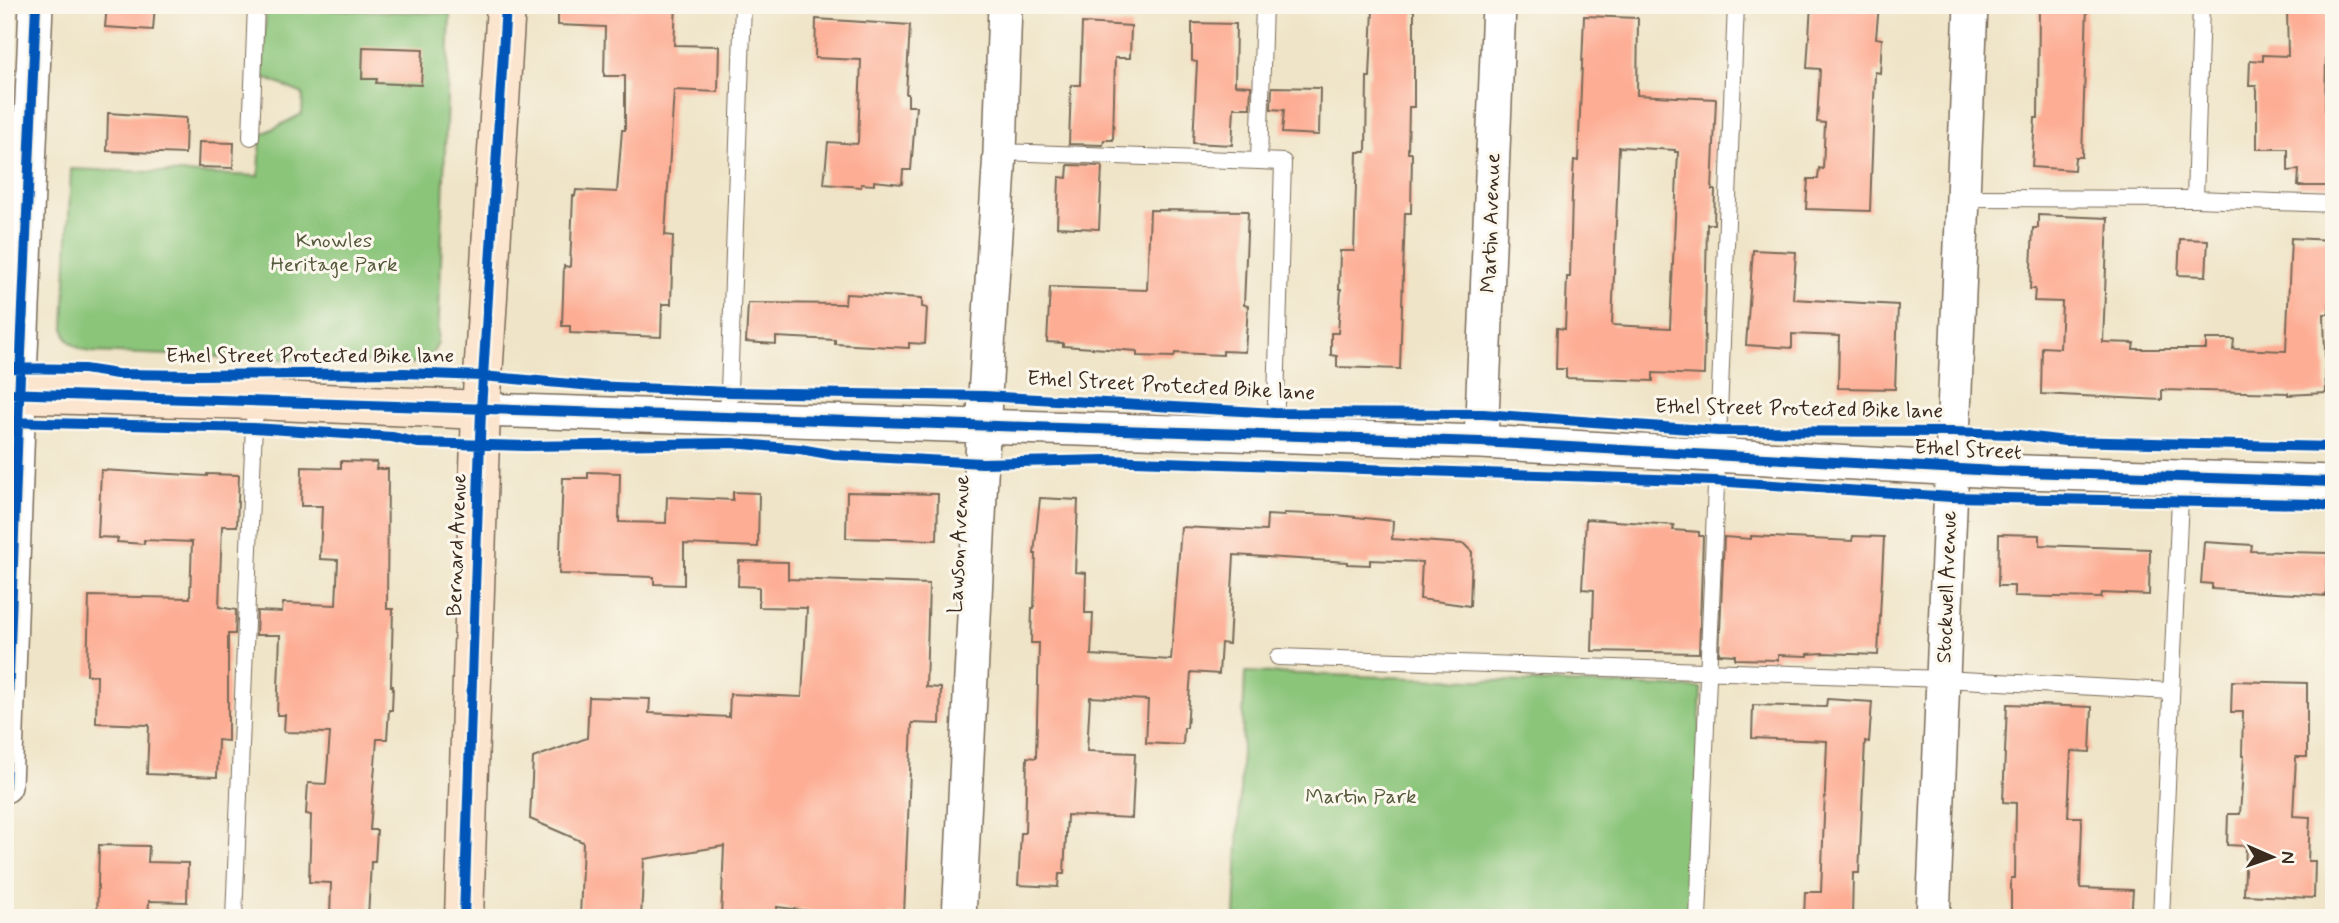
<svg xmlns="http://www.w3.org/2000/svg" width="2339" height="923" viewBox="0 0 2339 923" font-family="Mynerve,sans-serif">
  <rect width="100%" height="100%" fill="#fbf7ec"/>
  <filter id="ink" filterUnits="userSpaceOnUse"><feTurbulence type="fractalNoise" baseFrequency=".0143" numOctaves="2"/><feDisplacementMap in="SourceGraphic" scale="14" xChannelSelector="R" yChannelSelector="G"/><feConvolveMatrix kernelMatrix="1 2 1 2 8 2 1 2 1" color-interpolation-filters="sRGB"/></filter>
  <filter id="wash" filterUnits="userSpaceOnUse"><feTurbulence type="fractalNoise" baseFrequency=".00686" numOctaves="4" result="noise"/><feDisplacementMap in="SourceGraphic" scale="28" xChannelSelector="R" yChannelSelector="G"/><feGaussianBlur stdDeviation="1.57" result="paint"/><feColorMatrix in="noise" values="0 0 0 0 0 0 0 0 0 0 0 0 0 0 0 0 0 1.4 0 .05"/><feComposite in="paint" operator="in"/></filter>
  <g filter="url(#wash)">
    <rect width="100%" height="100%" fill="#efe4c7"/>
    <!-- green -->
    <path fill="#8bc57a" stroke="#63784c" stroke-width="2" d="M266,7L450,14L438,342C434,356 423,361 411,364L90,352C77,348 66,343 64,328L71,169L259,176L261,135L302,114L303,94L263,77Z
      M1245,672L1701,688L1692,918H1235Z"/>
    <g id="blocks">
      <!-- building -->
      <path fill="#fdad94" fill-rule="evenodd" d="M107,5H155L153,30L105,27Z
        M558,5H676L674,45L719,46L718,92L674,90L665,235L673,236L671,304H662L661,337L570,333V326H562L564,266L570,267L573,196H575L576,190L617,192L622,130H625V76H604L605,27L558,25Z
        M1811,5H1879L1876,38L1882,39L1880,73L1875,72L1870,211L1806,209L1808,179H1818L1819,168L1823,169L1825,123L1817,122L1820,69L1807,68Z
        M2039,5H2087L2082,157H2075L2074,170L2032,167L2035,118H2038Z
        M2299,5H2327L2325,110H2327V124L2334,125V186H2298L2299,170L2288,171V149H2257V91L2256,86H2249L2250,60L2263,61V55L2288,56L2287,10H2299Z
        M1373,9L1414,10V107H1409L1408,153H1412L1411,213H1405L1400,369L1337,367V356L1331,355V333H1338L1341,289H1339L1340,251H1354L1357,152H1366L1367,77H1370Z
        M1584,16L1638,18L1637,95L1716,99L1712,190H1715L1714,224H1707L1704,375L1653,373V381L1566,378V369H1556L1557,328L1565,329L1567,277H1570L1572,193L1574,160L1578,161ZM1619,147L1675,150V152H1678L1670,328L1612,325Z
        M816,19L910,25L906,94H908V106H916L911,170H903L902,184L874,181V185L861,184V187L824,184L828,142L857,144L858,142L861,60L815,58Z
        M1082,23L1131,26L1130,58H1115L1113,140H1104L1103,145L1069,144L1071,85H1080Z
        M1192,23L1236,24L1235,85L1251,86L1250,108H1234L1232,145L1193,143L1197,62L1192,61Z
        M363,47L423,49L421,85L376,83L377,79H362Z
        M1272,87L1320,88L1319,135L1282,133L1284,110L1271,109Z
        M108,113L186,118L185,154L107,151Z
        M199,142L234,143L233,168L198,167Z
        M1068,165L1102,166L1099,229L1057,227L1059,177L1067,178Z
        M1150,210L1248,211L1244,305L1248,306L1245,352L1223,351V355L1175,353L1174,357L1137,356V351L1063,346V343L1047,342L1050,287L1147,290Z
        M2038,215L2108,218L2103,342L2134,343L2133,349H2206V339H2234L2233,349L2286,351L2291,238L2332,240L2329,314H2324L2326,393L2288,395V393L2162,390V400L2041,394L2042,347L2060,348L2062,302L2034,301L2035,289H2030L2033,228H2038Z
        M2180,239L2208,240L2206,276L2178,275Z
        M1753,250L1796,252L1793,299L1898,305L1895,389L1838,388L1839,336L1792,334V348L1746,345Z
        M846,294L922,298V307L927,308L925,344L909,343V348L835,344V340L776,337V344L746,342L748,303L845,304Z
        M341,461L377,462L376,469H388L387,609H393L391,686H393L392,710H389L387,739H377L370,830H377L375,862H371L368,918H330L331,883L309,882L311,815L306,814L308,783L326,784L330,733L284,732L285,715H277L280,635H256L257,611L282,612L283,603L336,605L338,560L320,559L322,506H301L302,467L341,468Z
        M101,470L207,476V474L239,475L237,526H222L219,607L236,610L235,634H228V741L218,740L217,777L147,774L149,725L96,723L97,675H87L89,596L190,598L192,542L144,540V544L117,542L118,538L98,537Z
        M588,472L620,473L619,522L666,523L667,497L733,500V492L759,493L758,547L684,544V585L654,584V577L559,574L563,478H588Z
        M847,492L938,494L937,540L846,538Z
        M1040,498L1078,500L1075,572L1086,573L1085,613H1093L1091,655L1171,660L1181,527L1266,531L1267,515L1284,516V513L1336,515L1393,521L1392,539L1464,544L1472,552L1470,606L1420,599L1422,562L1370,560V565L1347,564V562L1234,555L1229,644L1221,643L1219,674L1191,672L1187,728H1184L1183,745L1146,743L1148,700L1090,697L1087,751L1135,753L1132,818L1067,815L1064,874H1059L1058,887L1018,885L1021,833H1025L1027,757L1036,758L1039,643H1031L1032,608H1034L1036,554H1034Z
        M1586,519L1674,525L1673,530L1699,532V536H1703L1699,653L1592,651L1594,590L1582,589Z
        M1999,534L2040,535V545L2150,549L2149,595L2102,593L2101,598L2014,596V586H1998Z
        M1751,536L1852,541L1853,536L1884,537L1878,655L1823,653L1808,654V656L1778,655V660L1735,659V655L1719,654L1724,537L1751,539Z
        M2204,542L2252,545L2251,551L2328,553L2326,596L2212,589V584L2201,583Z
        M739,561L788,562V579L929,584L926,687L941,688L940,724L912,723L904,915H889L888,918H824V913L777,907V918H721L724,846L644,859L641,918H580L583,842L530,819L533,758L587,738L589,697L650,699L649,713L729,717L730,694L802,697L807,608L759,607V587L738,586Z
        M2232,681L2307,683V757H2296L2293,816L2310,817L2308,861H2315L2314,898L2244,895L2246,846L2227,845L2228,814H2240L2244,756H2242L2243,712H2231Z
        M1827,699L1872,702L1869,742L1865,741L1859,873H1853L1852,918H1804L1805,892H1821L1827,741L1752,738L1753,705L1826,707Z
        M2007,704L2092,707L2090,752L2071,751L2068,817H2081L2082,822L2080,888L2133,890L2131,918H2011V878H2015L2016,803L2003,802Z
        M99,845L149,846L148,862L188,863L187,902L149,901L148,918H97Z"/>
    </g>
  </g>
  <g filter="url(#ink)">
    <use href="#blocks" fill-opacity="0" stroke="#7a6b59" stroke-width="2"/>
    <g fill="none" stroke-linecap="round" stroke-linejoin="round">
      <!-- lane casing -->
      <g stroke="#7a6b59" stroke-width="18">
        <path id="lane" d="M1264,5L1259,161L1283,162L1275,436
          M251,137L256,5
          M1000,152L1259,161
          M1962,198L2195,199L2334,204
          M2195,199L2201,5
          M728,418L743,5
          M1278,657L1943,679L2170,691
          M234,918L255,400
          M1698,918L1736,5
          M2161,918L2181,476"/>
      </g>
      <!-- street casing -->
      <g stroke="#7a6b59" stroke-width="36">
        <path id="street" d="M481,410L1481,442L1995,471L2334,482
          M1481,442L1499,5
          M5,786L18,423L36,5
          M959,918L985,396L1000,152L1005,5
          M1933,918L1971,5"/>
      </g>
      <!-- secondary casing -->
      <g stroke="#7a6b59" stroke-width="41">
        <path id="secondary" d="M5,393L255,400L481,410
          M464,918L481,410L506,5"/>
      </g>
      <!-- lane -->
      <use href="#lane" stroke="#fff" stroke-width="16"/>
      <!-- street -->
      <use href="#street" stroke="#fff" stroke-width="33"/>
      <!-- secondary -->
      <use href="#secondary" stroke="#fce5cf" stroke-width="38"/>
      <!-- cycleway casing -->
      <g stroke="#fbf7ec" stroke-width="15">
        <path id="cycleway" d="M5,368L84,369L117,374L196,375L404,373L482,376L593,386L729,392L985,396L1275,413L1483,414L1718,431L1952,432L2011,434L2065,441L2334,447
          M5,393L1481,442L1995,471L2334,482
          M5,422L254,428L392,437L419,443L526,446L732,443L800,449L834,455L982,463L1106,460L1715,481L1951,497L2315,504L2334,508
          M5,786L18,423L36,5
          M464,918L481,410L506,5"/>
      </g>
      <!-- cycleway -->
      <use href="#cycleway" stroke="#0057b8" stroke-width="10"/>
    </g>
  </g>
  <g text-anchor="middle" dominant-baseline="central" stroke-width="6" stroke-linejoin="round" paint-order="stroke">
    <!-- street labels -->
    <g font-size="21" fill="#3b2a1e" stroke="#fbf7ec">
      <text transform="translate(1491 223) rotate(-88)">Martin Avenue</text>
      <text x="310" y="356">Ethel Street Protected Bike lane</text>
      <text transform="translate(1171 386) rotate(3)">Ethel Street Protected Bike lane</text>
      <text transform="translate(1799 409) rotate(1)">Ethel Street Protected Bike lane</text>
      <text transform="translate(1968 450) rotate(3)">Ethel Street</text>
      <text transform="translate(959 544) rotate(-87)">Lawson Avenue</text>
      <text transform="translate(457 545) rotate(-88)">Bernard Avenue</text>
      <text transform="translate(1947 587) rotate(-88)">Stockwell Avenue</text>
    </g>
    <!-- park labels -->
    <g font-size="21" fill="#53583a" stroke="#fbf7ec">
      <text x="334" y="241">Knowles<tspan x="334" dy="24">Heritage Park</tspan></text>
      <text x="1361" y="797">Martin Park</text>
    </g>
  </g>
  <!-- margin -->
  <rect width="2339" height="923" fill="none" stroke="#fbf7ec" stroke-width="28"/>
  <!-- north arrow -->
  <g transform="translate(2272 857) rotate(92)" stroke="#fbf7ec" stroke-width="5" paint-order="stroke">
  <path d="M0-5L12 26L0 18L-12 26Z" fill="#3b2a1e"/>
  <text y="-10" font-size="19" font-weight="bold" text-anchor="middle" fill="#3b2a1e">N</text>
  </g>
</svg>
